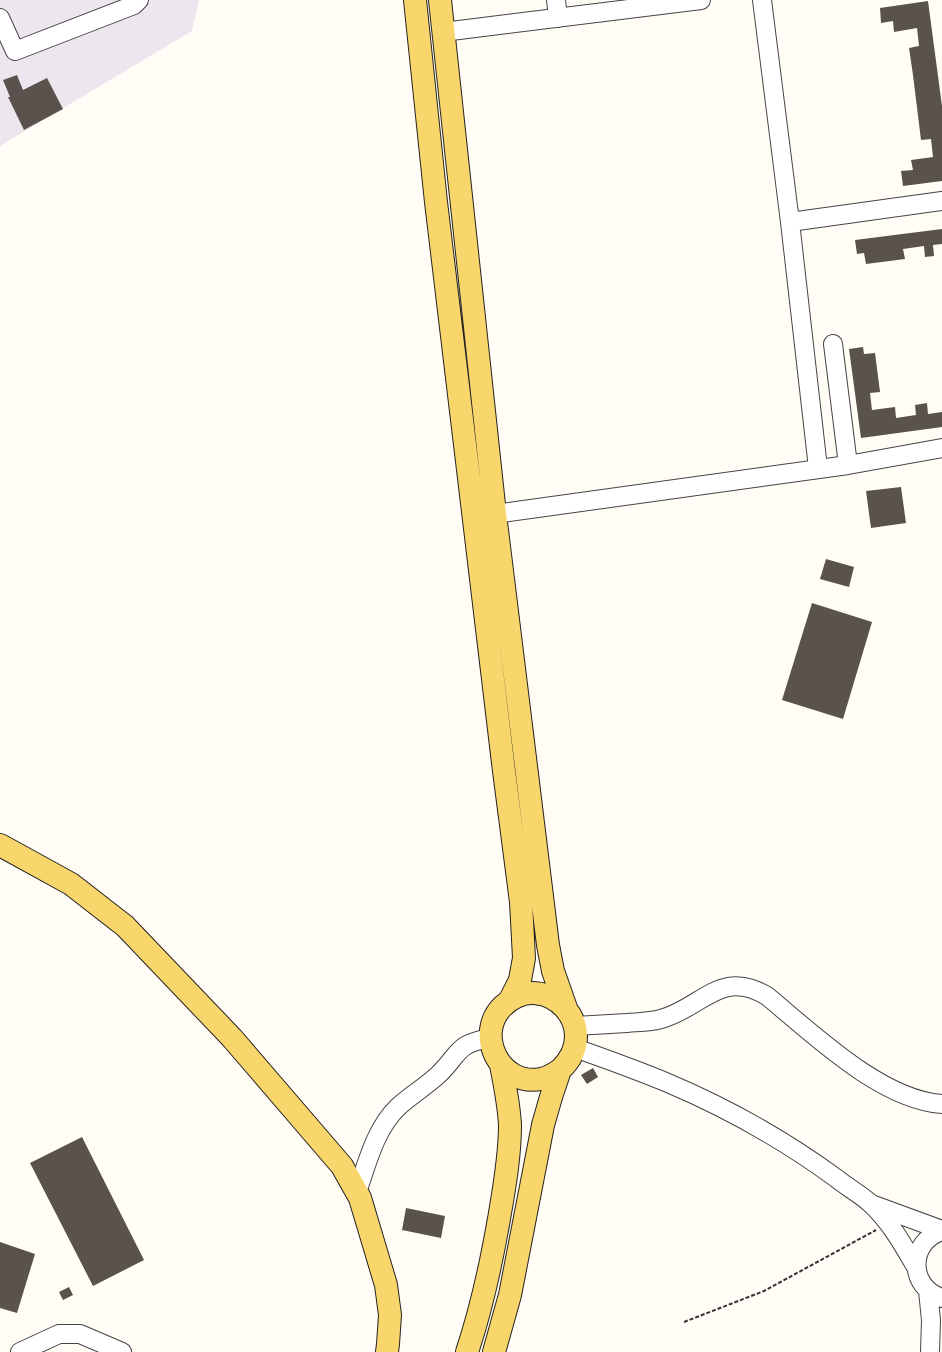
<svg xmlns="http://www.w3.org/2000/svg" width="942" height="1352" viewBox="0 0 942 1352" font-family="'PT Serif',serif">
  <rect width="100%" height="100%" fill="#fffdf5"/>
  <!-- industrial -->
  <path fill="#eee6ef" d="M0,0H199L192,31L0,146Z"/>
  <!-- building -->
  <path fill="#5a524d" d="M928,1L942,106V181L903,186L901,171L913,170L911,160L933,157L931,139L921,140L913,75L909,48L919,46L917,28L894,32L893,21L881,23L880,8Z
    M17,75L23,90L47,78L63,109L24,130L8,97H10L3,80Z
    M942,229V244L933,245L934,256L925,257L924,246L903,249L905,259L866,264L864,253L857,254L855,240Z
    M863,347L864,354L875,353L880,392L870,393L872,410L895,407L896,418L916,415L915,405L927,403L928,414L942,412V427L861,438L849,349Z
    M901,487L906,523L871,528L866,491Z
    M826,559L854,567L849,587L820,579Z
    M812,603L872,622L843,719L782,700Z
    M593,1068L598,1077L587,1084L581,1075Z
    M82,1137L144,1260L93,1286L30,1163Z
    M406,1208L445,1216L441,1238L402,1230Z
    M0,1242L35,1254L17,1313L0,1308Z
    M69,1287L73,1295L63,1300L59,1292Z"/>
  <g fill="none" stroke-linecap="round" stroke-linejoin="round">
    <!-- minor casing -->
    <g stroke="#444" stroke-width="20">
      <path id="minor" d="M556,0L558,18
        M762,0L790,222L818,468
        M0,18L15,51L134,5L139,0
        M443,32L701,0
        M790,222L942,201
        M833,344L848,465
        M495,514L848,465L942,448
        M575,1026C593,1025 610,1024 627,1023C638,1022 650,1022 661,1019C702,1008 720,968 767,996C813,1034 881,1100 942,1104
        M575,1048C606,1059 637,1070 668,1083C727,1108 784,1140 836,1178C847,1187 860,1194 870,1203C890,1221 903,1245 916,1267
        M357,1192C367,1164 375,1129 398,1107C410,1096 425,1087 438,1075C460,1054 455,1044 490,1038
        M871,1204L942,1230
        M942,1231C908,1242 908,1287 942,1298
        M928,1291L931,1320L930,1352
        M20,1352L59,1334H80L122,1352"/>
    </g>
    <!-- major casing -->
    <g stroke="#222" stroke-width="24">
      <path id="major" d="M415,0L436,202L504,771L521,902L524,958L520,980L510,1000
        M440,0L495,514L548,945L553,971L566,1008
        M0,845L71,884L125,926L232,1038L342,1166L360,1198L386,1285L390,1315L388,1344L387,1352
        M467,1352C482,1307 492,1260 500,1213C505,1184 510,1154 510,1125C509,1105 505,1085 501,1065
        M494,1352L510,1295L543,1125L551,1097L560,1070C605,1028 545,966 503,1006C474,1034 500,1087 541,1079C548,1078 554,1074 560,1070"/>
    </g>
    <!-- path -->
    <path stroke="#333" stroke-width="2" stroke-dasharray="4 2" stroke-linecap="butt" d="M684,1322L764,1291L876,1230"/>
    <!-- minor -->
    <use href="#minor" stroke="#fff" stroke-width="18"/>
    <!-- major -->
    <use href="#major" stroke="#f9d66b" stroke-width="22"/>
  </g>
</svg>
